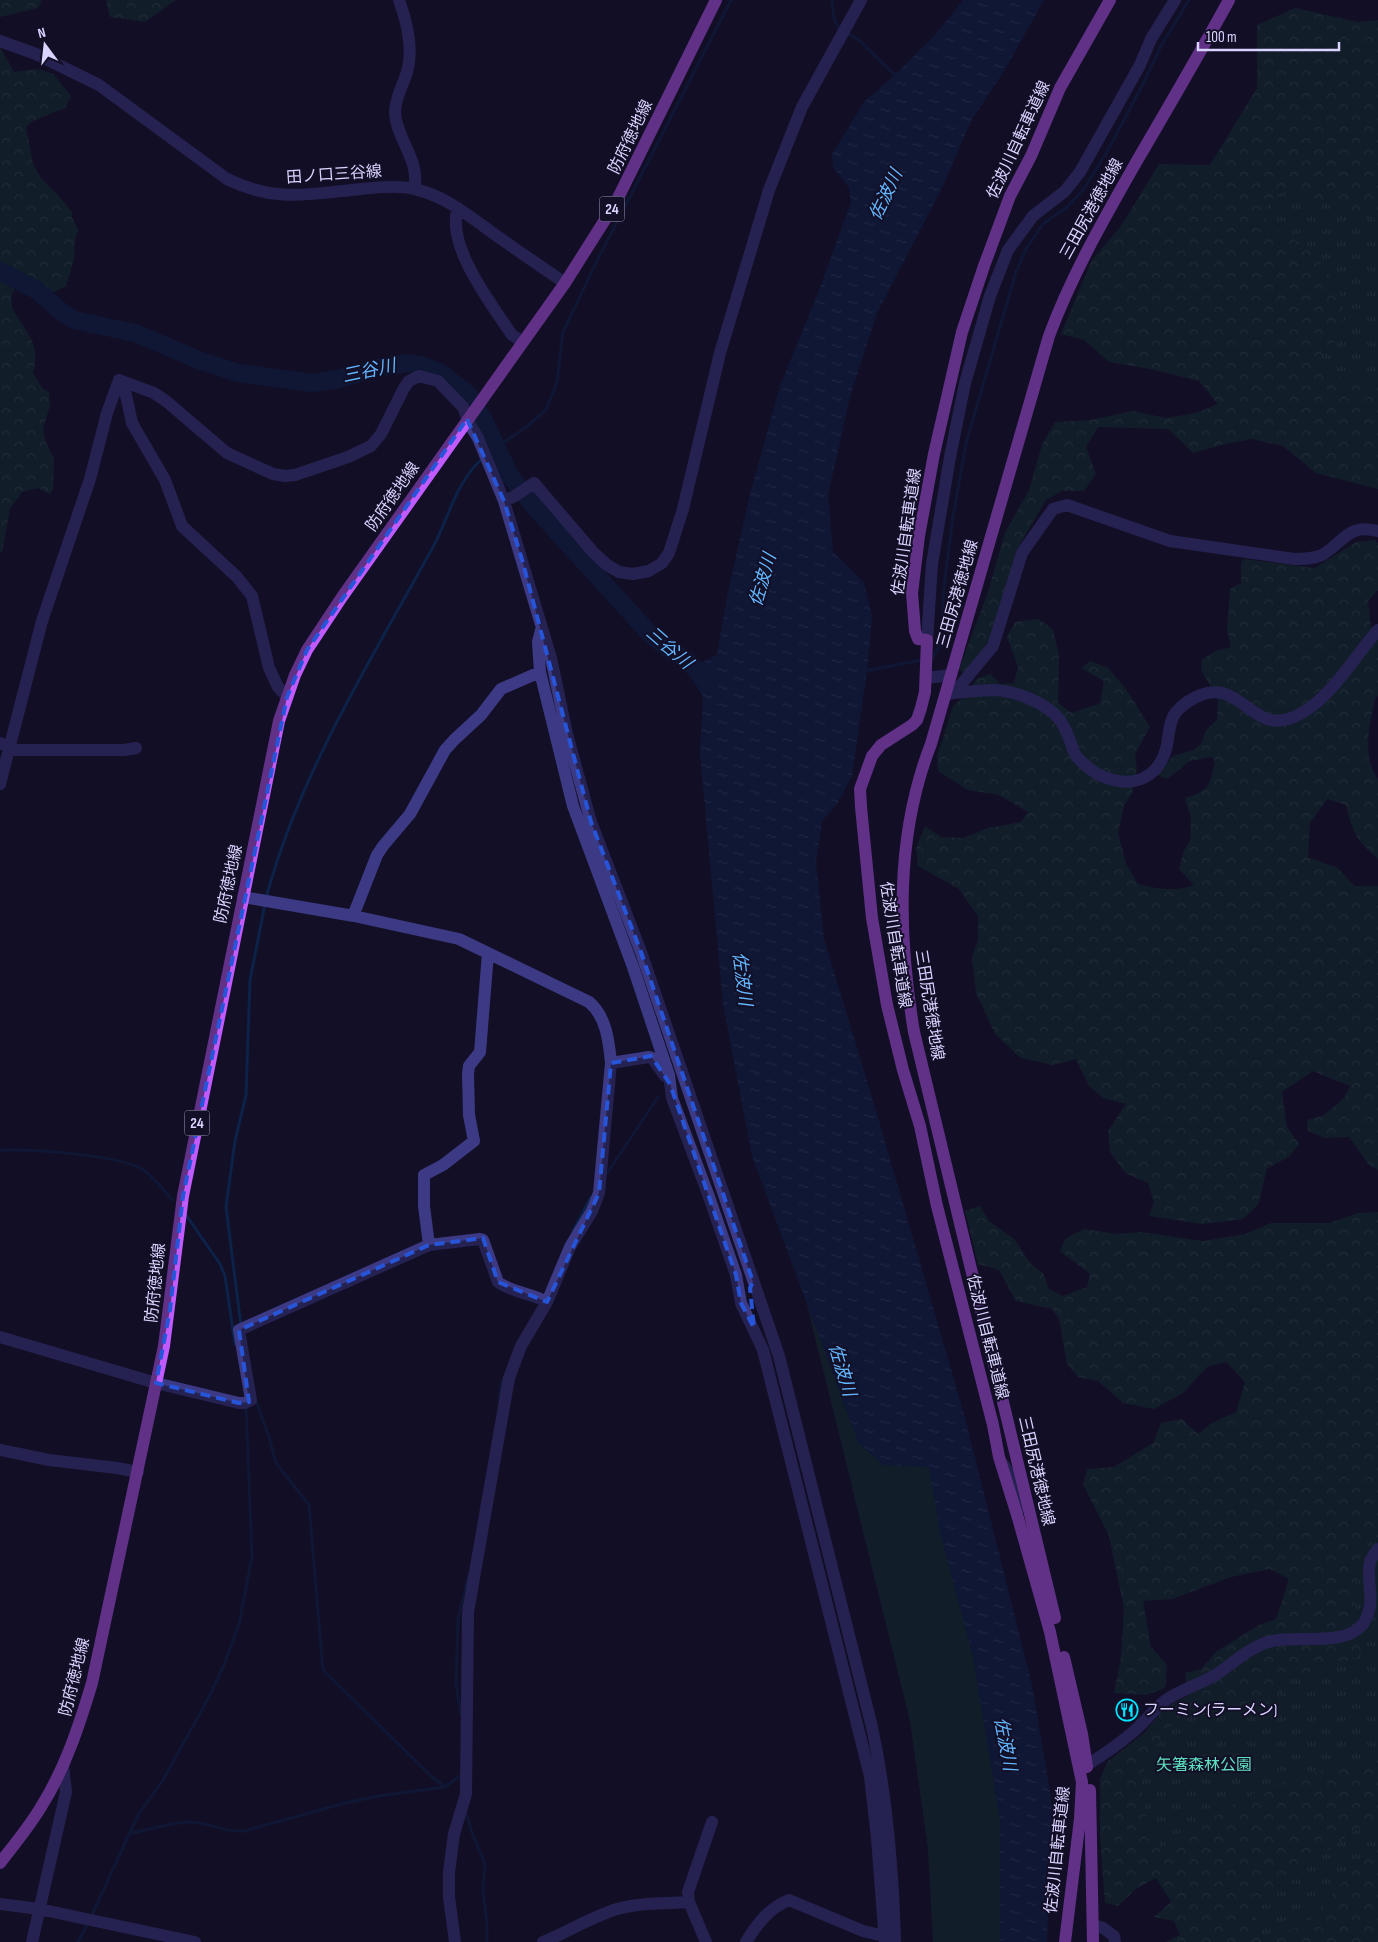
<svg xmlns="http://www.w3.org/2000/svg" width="1378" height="1942" viewBox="0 0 1378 1942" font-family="'Sofia Sans Condensed','Noto Sans JP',sans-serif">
  <defs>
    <pattern id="forest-crowns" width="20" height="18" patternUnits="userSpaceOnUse" patternTransform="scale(1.25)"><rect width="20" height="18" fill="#12302f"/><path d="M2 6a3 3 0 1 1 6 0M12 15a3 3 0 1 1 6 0" fill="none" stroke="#344d4e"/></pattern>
    <pattern id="park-tufts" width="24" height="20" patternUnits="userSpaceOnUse" patternTransform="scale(1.25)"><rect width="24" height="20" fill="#12302f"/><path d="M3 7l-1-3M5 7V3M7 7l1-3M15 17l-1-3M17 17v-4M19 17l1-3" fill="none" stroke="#344d4e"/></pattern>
    <pattern id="water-ripples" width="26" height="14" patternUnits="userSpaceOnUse" patternTransform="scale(1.25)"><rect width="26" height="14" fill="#0c2248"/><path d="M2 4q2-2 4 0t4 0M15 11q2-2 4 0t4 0" fill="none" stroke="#2f4163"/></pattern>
  </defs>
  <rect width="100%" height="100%" fill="#130f26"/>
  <!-- grass -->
  <path fill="#12302f" d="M806,1301L859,1444L884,1465L929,1467L940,1532L973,1656L1000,1820V1942H933L928,1849L910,1721Z"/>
  <!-- forest -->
  <path fill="url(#forest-crowns)" d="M0,0H42L38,8L0,17Z
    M106,0H176L145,22L110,17Z
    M1295,8L1358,22L1378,20V489L1316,473L1283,446L1252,439L1221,445L1193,453L1168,429L1098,427L1086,447L1096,474L1084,491H1062L1046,500L1016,551L994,632L966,676L959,669L987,595L1005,533L1029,490L1042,445L1055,422L1090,420L1133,411L1166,418L1196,413L1218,404L1199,381L1150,369L1109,362L1084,340L1061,334L1092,260L1121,226L1159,164L1210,165L1257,88V25Z
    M0,47L14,72L38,69L53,74L71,96L65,108L33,121L26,127L33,164L41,178L57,194L72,212V217L78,230L75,239L74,259L66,286L48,295L31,283L19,281C0,308 21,316 31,339C37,351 36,361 33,373L42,388L49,392L50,406L43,428L45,440L54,459L53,489L50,494L38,488L22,492L10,509L2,552L0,553Z
    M1375,540L1378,543V590L1368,601L1371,626L1378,629V696L1375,698C1370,723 1361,756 1378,779V859C1356,839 1353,834 1346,805L1327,799L1310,823L1308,857L1338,868L1354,886H1378V1170L1369,1165L1349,1137L1325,1138L1308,1131L1307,1120L1323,1116L1345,1097L1350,1086L1313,1071L1282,1092L1287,1127L1299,1144L1289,1157L1267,1168L1258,1205L1243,1219L1202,1224L1149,1216L1154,1202L1148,1183L1125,1173L1110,1152L1108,1131L1126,1104L1103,1098L1089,1086L1076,1059L1053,1065L1021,1058L995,1034L976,993L972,958L978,940V916L959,889L918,866L916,848L925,826L941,837L963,838L988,828L1021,822L1028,812L999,795L968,790L938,771L937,757L953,706L964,697L977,679L990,674L1001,684L1014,683L1018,667L1007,637L1015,622L1038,619L1053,629L1059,656L1058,703L1072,713L1100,703L1104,681L1081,668L1090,661L1108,668L1126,689L1150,727L1135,754L1137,770L1132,793L1124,806L1118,833L1126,864L1138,884C1158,889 1174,892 1194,885L1179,869L1184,850L1190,841L1191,819L1185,798C1210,791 1210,784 1215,761L1212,757L1190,761L1167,779L1157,775L1173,756L1193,750L1201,744L1206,730L1217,720L1218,699L1201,670L1202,660L1215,651L1231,647L1227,630L1230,589L1241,583V562L1245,559L1315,568L1356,542Z
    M980,1206L989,1221L1014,1239L1031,1264L1043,1273L1049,1289L1063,1296L1087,1287L1090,1274L1060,1251L1066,1238L1084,1229L1117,1234L1141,1232L1203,1241L1245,1234L1271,1223H1329L1358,1213L1378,1212V1942H1166L1180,1935L1174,1921L1154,1917L1171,1902L1156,1878L1136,1889L1118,1906L1105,1903L1100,1838V1779L1107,1762L1143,1734L1164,1709L1188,1695L1185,1673L1201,1669L1217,1651L1259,1625L1276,1619L1289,1579L1270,1569L1231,1577L1172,1599L1143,1601L1151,1647L1167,1665L1165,1688L1146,1695L1114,1693L1121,1657L1124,1608L1109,1536L1083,1484L1087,1469L1114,1467L1153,1443L1161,1423L1182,1419L1198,1434L1212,1423L1236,1412L1245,1382L1226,1362L1207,1367L1183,1393L1154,1409L1123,1403L1098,1381L1078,1377L1067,1364L1059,1319L1052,1309L1016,1301L999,1270L978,1264L965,1211Z"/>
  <!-- park -->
  <path fill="url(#park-tufts)" d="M1291,191L1378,221V382L1328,376L1322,357L1338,337L1343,314L1342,298L1326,270L1308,248L1270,226L1265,216L1267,204L1278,194Z
    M1378,1537V1758L1298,1776L1260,1790L1161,1848L1146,1816L1141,1787L1145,1767L1164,1733L1181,1719L1224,1710L1259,1711L1298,1678L1358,1657L1364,1644L1354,1599L1359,1560L1364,1545Z
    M1378,1821V1849L1372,1851L1307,1921L1268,1942L1255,1934L1253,1909L1355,1830Z"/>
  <!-- water -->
  <path fill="url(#water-ripples)" d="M963,0H1044L1004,71L971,121L943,186L877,313L850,397L828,495L833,552L864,583L872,616L867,671L852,776L837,804L822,821L816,863L824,939L876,1111L964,1414L1032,1685L1052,1804L1047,1942H1000V1820L973,1656L940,1532L929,1467L884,1465L859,1444L752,1156L723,1004L700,753L703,696L688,673L704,661L717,655L728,592L750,494L780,386L818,293L851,202L849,188L833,167L832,154L865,101L895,75L936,34Z"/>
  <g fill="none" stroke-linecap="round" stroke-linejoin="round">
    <!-- stream -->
    <path stroke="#0c2248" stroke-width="3" d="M832,0L834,19L840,30
      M846,33L859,40L898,78
      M488,453L525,428L546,410L557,382L563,332L596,263L731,0
      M931,658L933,657L940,645L944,586L953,517L966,443L1016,272L1026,249L1043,224L1067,207L1084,189L1108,150L1142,86L1162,44L1189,0
      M865,671L922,660
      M266,898C300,772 371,660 433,547C449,517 456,482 482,459
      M0,1150C29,1149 118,1155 142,1169C154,1177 163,1189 172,1200
      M606,1175L658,1097
      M186,1215L220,1264L225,1276L235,1344
      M573,1231L591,1197
      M241,1326L226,1207L235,1141L246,1095L250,980L265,904
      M499,1400L502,1381
      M256,1401L269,1437L276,1463L309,1505L323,1670L431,1776L445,1787
      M461,1715L456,1684L458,1619L469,1573
      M467,1815L471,1830L485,1864L483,1890L487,1924V1942
      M131,1833C149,1830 172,1822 190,1822C209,1822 224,1833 244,1831L345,1803L378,1796L445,1787L460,1776
      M91,1917L138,1815L163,1780L209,1697L224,1665L239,1624L252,1556L246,1406
      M78,1942L88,1923"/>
    <!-- river -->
    <path stroke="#0c2248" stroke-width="18" d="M0,271L38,291L58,309L74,320L135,333L201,361L238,373L312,383L338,379L381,367L407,363L424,366L441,373L468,394L483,418L510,476L539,512L650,634L667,648L688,661L709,685"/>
    <!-- minor -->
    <path stroke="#3d3a85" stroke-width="12" d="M399,0C407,22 414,52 406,75C402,87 395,99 395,112C396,139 421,161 414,189
      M0,41L36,54L99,85L227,179C276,203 309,194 361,189C378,187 398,185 414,189C443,195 467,214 490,231C515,249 540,266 565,283
      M458,208C445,245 492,305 512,335L523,342
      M119,380L154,393L166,401L227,453L273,474L285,476L295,475L348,457L371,446L381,434L404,388L409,381L419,376L438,381L463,407L470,425L478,438L504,501L551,658L567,734L591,822L641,952L779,1356L872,1727C887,1798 893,1869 895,1942
      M119,380L126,395L132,423L165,480L182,526L237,577L252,596L269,668L278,687L287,697
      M504,501L515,496L534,483L593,552L607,565L619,572L633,574L649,571L662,563L669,553L683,509L720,353L769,190L802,107L861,0
      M541,630L538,642L540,672L573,806L633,967L669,1075L672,1098L708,1194L736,1275L741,1303L763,1350L870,1776L877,1838L885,1942
      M927,640L932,564L950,457L965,383L990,296L1008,250L1033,216L1065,191L1080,172L1140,65L1151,39L1175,0
      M926,678L951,675
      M954,693C967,692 982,690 995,690C1015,691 1047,703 1059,719C1063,724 1066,731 1068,736C1071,741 1072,749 1075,754C1081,763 1094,773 1104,777C1135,789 1160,777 1167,745C1169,734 1169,721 1176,712C1189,698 1211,686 1230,696C1254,708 1263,729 1294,717C1329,702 1353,658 1378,630
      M945,695L954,693L993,646L1022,553L1053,509L1067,505L1170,541L1294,559C1304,559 1313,559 1322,555C1344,542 1348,523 1378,531
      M0,743L15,750H124L136,748
      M0,784L42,621L90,479L107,413L119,380
      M243,897L354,916L459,939L589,1002C606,1016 609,1041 611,1063L599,1193L592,1211L570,1247L547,1302L521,1346L509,1378L468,1612L466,1794L454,1834L449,1872V1897L455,1942
      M354,916L355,911L377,855L383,846L410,814L445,750L454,740L481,715L501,689L540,672
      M611,1063L649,1057L652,1058L665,1076
      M429,1245L480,1239L483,1240L498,1282C513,1293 532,1293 547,1302
      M0,1337L156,1383L239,1403H245L251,1400L239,1330L429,1245L424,1206V1175L443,1165L474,1141L469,1115L468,1074L469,1066L480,1052L488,953
      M0,1450L49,1460L117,1468L138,1472
      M1003,1464L1017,1486L1018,1510
      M1087,1765C1103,1755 1119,1744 1133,1732C1145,1722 1154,1709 1166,1700C1182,1689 1201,1684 1217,1674C1233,1663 1249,1648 1268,1642C1295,1634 1344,1648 1363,1624C1378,1601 1365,1584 1370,1562C1371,1558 1375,1553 1378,1549
      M0,1904L39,1909L195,1942
      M1093,1925L1103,1928L1114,1936L1115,1942
      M32,1942L66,1792L63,1766
      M543,1942C568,1932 591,1917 617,1909C640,1903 665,1903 689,1902
      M706,1942L689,1902L688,1892L712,1822
      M746,1942C757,1924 769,1908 789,1900L863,1931L884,1936"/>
    <!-- major -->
    <path stroke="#c25bff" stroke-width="12" d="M1055,1618L914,1032C898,936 895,836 931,744L1049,336C1072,274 1105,217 1138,159C1169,106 1200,53 1229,0
      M1064,1657L1082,1734L1087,1767
      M1090,1790L1093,1942
      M0,1863C14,1845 29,1827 41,1807C65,1769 79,1726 92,1683L164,1346L183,1196L279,721L295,675L307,650L342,597L565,283L615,204L716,0
      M1065,1942L1080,1819L1082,1782L1050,1632L1018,1518L999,1457L993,1425L937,1206L920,1126L903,1070L887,1005L872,918L861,807L860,789L872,756L881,745L912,725L917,720L921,708L925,692L927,640L918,639L915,631L912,593L919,536L934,454L962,332L984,266L1010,196L1031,156L1060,88L1110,0"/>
  </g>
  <!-- marked area -->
  <path d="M0 0H1378V1942H0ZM467,419L504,501L523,563L591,822L641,952L753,1282L750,1288L754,1328L741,1303L736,1275L670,1084L651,1056L611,1063L599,1193L547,1302L498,1282L483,1238L429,1245L239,1330L249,1402L239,1403L156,1383L170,1310L183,1196L287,697L307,650Z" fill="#130f26" fill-opacity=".55" fill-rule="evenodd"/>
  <path fill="none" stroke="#2655da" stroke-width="4" stroke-dasharray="10 6" stroke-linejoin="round" d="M467,419L504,501L523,563L591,822L641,952L753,1282L750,1288L754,1328L741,1303L736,1275L670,1084L651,1056L611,1063L599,1193L547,1302L498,1282L483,1238L429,1245L239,1330L249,1402L239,1403L156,1383L170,1310L183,1196L287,697L307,650Z"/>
  <!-- icons -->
  <defs>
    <g id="restaurant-ring" transform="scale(1.125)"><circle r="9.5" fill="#130f26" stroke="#00e5ff" stroke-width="1.5"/><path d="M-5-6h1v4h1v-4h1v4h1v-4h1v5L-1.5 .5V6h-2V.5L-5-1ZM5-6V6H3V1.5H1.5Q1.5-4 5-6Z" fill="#00e5ff"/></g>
  </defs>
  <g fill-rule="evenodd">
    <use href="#restaurant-ring" x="1127" y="1710"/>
  </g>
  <g text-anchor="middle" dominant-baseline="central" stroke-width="4" stroke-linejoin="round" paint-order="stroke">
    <!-- shield labels -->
    <g fill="#130f26" stroke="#9e99be" stroke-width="1">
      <rect x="599.5" y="196.5" width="25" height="25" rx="4"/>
      <rect x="184.5" y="1110.5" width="25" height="25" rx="4"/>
    </g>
    <g font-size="15" font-weight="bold" fill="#d9d4ff">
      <text x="612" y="209">24</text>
      <text x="197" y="1123">24</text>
    </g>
    <!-- street labels -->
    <g font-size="16" fill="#d9d4ff" stroke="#130f26">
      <text transform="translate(631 137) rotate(-64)">防府徳地線</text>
      <text transform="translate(1019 140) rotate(-65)">佐波川自転車道線</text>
      <text transform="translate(334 175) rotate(-4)">田ノ口三谷線</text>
      <text transform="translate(1092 209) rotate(-61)">三田尻港徳地線</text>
      <text transform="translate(393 497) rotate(-55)">防府徳地線</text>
      <text transform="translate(907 532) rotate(-82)">佐波川自転車道線</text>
      <text transform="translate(958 594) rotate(-74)">三田尻港徳地線</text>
      <text transform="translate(229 884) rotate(-78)">防府徳地線</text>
      <text transform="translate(895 945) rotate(81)">佐波川自転車道線</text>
      <text transform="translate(929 1005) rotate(81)">三田尻港徳地線</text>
      <text transform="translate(156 1283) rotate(-84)">防府徳地線</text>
      <text transform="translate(987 1337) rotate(76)">佐波川自転車道線</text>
      <text transform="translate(1036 1471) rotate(77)">三田尻港徳地線</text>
      <text transform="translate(75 1677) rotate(-76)">防府徳地線</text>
      <text transform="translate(1058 1850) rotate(-84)">佐波川自転車道線</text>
    </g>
    <!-- poi labels -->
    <g font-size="16" fill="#d9d4ff" stroke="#130f26" text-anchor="start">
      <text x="1143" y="1710">フーミン(ラーメン)</text>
    </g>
    <!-- park labels -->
    <g font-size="16" fill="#5fe0c0" stroke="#130f26">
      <text x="1204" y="1765">矢箸森林公園</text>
    </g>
    <!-- water labels -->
    <g font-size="18" font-style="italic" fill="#62b6ff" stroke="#130f26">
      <text transform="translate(886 195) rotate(-65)">佐波川</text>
      <text transform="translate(369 371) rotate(-12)">三谷川</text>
      <text transform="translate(763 580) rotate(-74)">佐波川</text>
      <text transform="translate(669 648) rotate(41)">三谷川</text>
      <text transform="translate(742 979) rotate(83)">佐波川</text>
      <text transform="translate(842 1370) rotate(73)">佐波川</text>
      <text transform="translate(1005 1744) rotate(79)">佐波川</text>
    </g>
  </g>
  <!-- north arrow -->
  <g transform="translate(45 45) rotate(345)" stroke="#130f26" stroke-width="4" paint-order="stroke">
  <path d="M0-4L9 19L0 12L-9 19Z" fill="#d9d4ff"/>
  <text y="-8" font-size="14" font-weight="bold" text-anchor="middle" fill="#d9d4ff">N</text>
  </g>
  <!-- scale -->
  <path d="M1198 42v8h141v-8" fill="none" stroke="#d9d4ff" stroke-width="2.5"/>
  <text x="1206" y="42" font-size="15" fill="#d9d4ff" stroke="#130f26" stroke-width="4" paint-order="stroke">100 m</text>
</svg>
